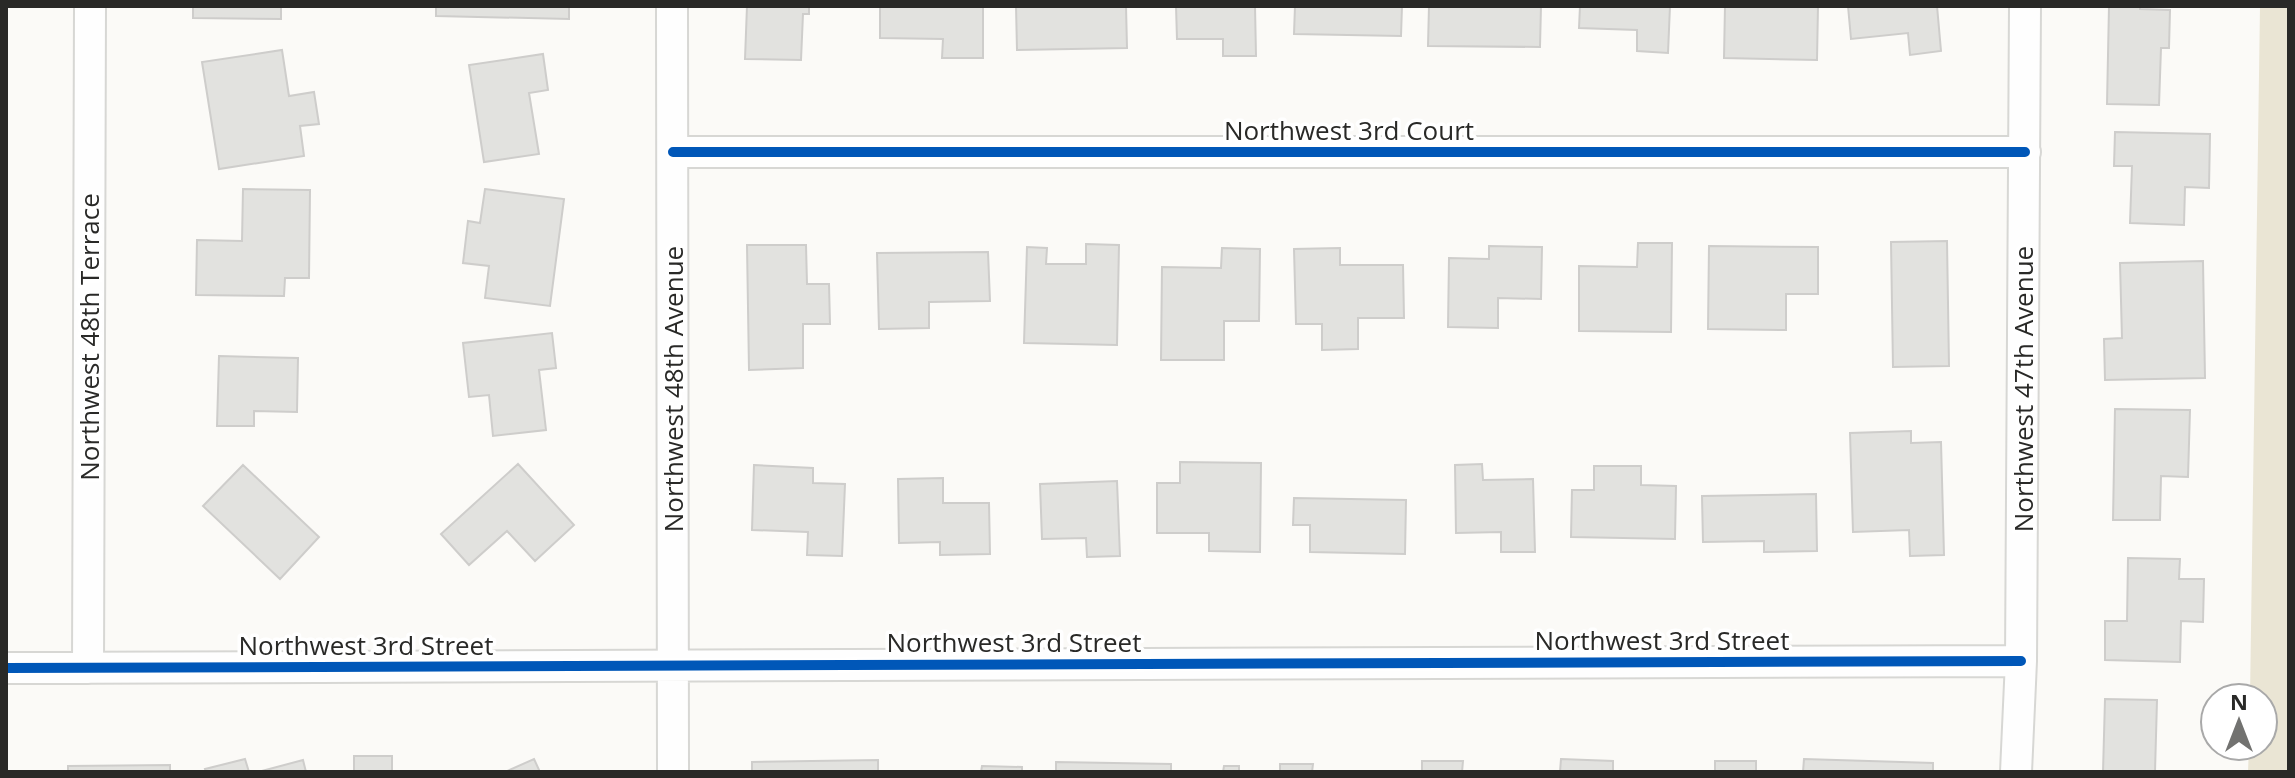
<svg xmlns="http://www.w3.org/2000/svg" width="2295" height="778" viewBox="0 0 2295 778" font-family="'Open Sans',sans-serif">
  <rect width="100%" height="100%" fill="#fbfaf7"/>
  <!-- green -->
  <path fill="#eae5d4" d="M2260,6H2289V772H2248L2249,746H2263V698H2250Z"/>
  <!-- building -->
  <path fill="#e2e2df" stroke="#cecdcb" stroke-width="2" d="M193,6H281V19L193,18Z
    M436,6H569V19L436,16Z
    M747,6H809V14H803L801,60L745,59Z
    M880,6H983V58H942L943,39L880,38Z
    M1016,6H1126L1127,48L1017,50Z
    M1176,6H1255L1256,56H1223V39H1177Z
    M1295,6H1402L1401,36L1294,34Z
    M1429,6H1541L1540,47L1428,46Z
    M1580,6H1670L1668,53L1637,51V30L1579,28Z
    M1725,6H1818L1817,60L1724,58Z
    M1848,6H1937L1941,51L1910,55L1908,33L1851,39Z
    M2109,6H2140V9L2170,10L2169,48H2161L2159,105L2107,104Z
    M282,50L289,96L314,92L319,124L300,126L304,156L219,169L202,62Z
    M543,54L548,90L529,93L539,154L484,162L469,65Z
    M2115,132L2210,134L2209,188L2185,187L2184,225L2130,223L2132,166H2114Z
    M243,189L310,190L309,278H285L284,296L196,295L197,240L242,241Z
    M485,189L564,199L550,306L485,298L489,266L463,263L468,221L480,223Z
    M1947,241L1949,366L1893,367L1891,242Z
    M1638,243H1672L1671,332L1579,331V266L1637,267Z
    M1086,244L1119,245L1117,345L1024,343L1027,247L1047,248L1046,264H1086Z
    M747,245H806L807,284H829L830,324H803V368L749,370Z
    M1489,246L1542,247L1541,299L1498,298V328L1448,327L1449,258L1489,259Z
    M1709,246L1818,247V294H1786V330L1708,329Z
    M1222,248L1260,249L1259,321H1224V360H1161L1162,267L1221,268Z
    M1340,248V265H1403L1404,318H1358V349L1322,350V324H1296L1294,249Z
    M988,252L990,301L929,302V328L879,329L877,253Z
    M2203,261L2205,378L2105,380L2104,339L2122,338L2120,263Z
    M552,333L556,368L539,370L546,430L493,436L489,395L469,397L463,343Z
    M219,356L298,358L297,412L254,411V426H217Z
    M2115,409L2190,410L2188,477L2161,476L2160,520H2113Z
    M1911,431V443L1941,442L1944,555L1910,556L1909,530L1853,532L1850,433Z
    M1180,462L1261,463L1260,552L1209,551V533H1157V483H1180Z
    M518,464L574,525L535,561L507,531L469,565L441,534Z
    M1482,464L1483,480L1533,479L1535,552H1501V532L1456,533L1455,465Z
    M243,465L319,537L280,579L203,506Z
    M754,465L813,468V483L845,484L842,556L807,555L808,532L752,530Z
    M1594,466H1641V485L1676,486L1675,539L1571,537L1572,490H1594Z
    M943,478V503H989L990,554L940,555V542L899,543L898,479Z
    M1117,481L1120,556L1087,557L1086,538L1042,539L1040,484Z
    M1816,494L1817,551L1764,552V541L1703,542L1702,496Z
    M1294,498L1406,500L1405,554L1310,552V525H1293Z
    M2128,558L2180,559L2179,579H2204L2203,622L2181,621L2180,662L2105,660V621H2127Z
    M2105,699L2157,700L2155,772H2103Z
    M354,756H392V772H354Z
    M245,759L249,772H206L205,769Z
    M534,759L540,772H505Z
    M1561,759L1613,761V772H1560Z
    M1804,759L1933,763V772H1803Z
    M303,760L306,772H258Z
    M878,760V772H752V762Z
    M1422,761H1463L1462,772H1422Z
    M1715,761H1756V772H1715Z
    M1056,762L1171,764V772H1056Z
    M1280,764H1313L1312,772H1280Z
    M170,765V772H68V766Z
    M982,766L1022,767V772H981Z
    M1224,766H1239V772H1223Z"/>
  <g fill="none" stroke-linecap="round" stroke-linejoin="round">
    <!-- street casing -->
    <g stroke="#d7d7d4" stroke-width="34">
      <path id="street" d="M672,6L673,772
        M673,152H2025
        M6,668L2021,661
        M88,668L90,6
        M2016,772L2021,661L2025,6"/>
    </g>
    <!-- street -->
    <use href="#street" stroke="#fefefe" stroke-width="30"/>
    <!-- cycleway casing -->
    <g stroke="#fff" stroke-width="15">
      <path id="cycleway" d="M673,152H2025
        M6,668L2021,661"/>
    </g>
    <!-- cycleway -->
    <use href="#cycleway" stroke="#0057b8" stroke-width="10"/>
  </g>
  <g text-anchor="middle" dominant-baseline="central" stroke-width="7" stroke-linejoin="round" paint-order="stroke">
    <!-- street labels -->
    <g font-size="26" fill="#292927" stroke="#fff">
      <text x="1349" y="130">Northwest 3rd Court</text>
      <text transform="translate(89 337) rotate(-90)">Northwest 48th Terrace</text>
      <text transform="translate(673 389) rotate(-90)">Northwest 48th Avenue</text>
      <text transform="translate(2023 389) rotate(-90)">Northwest 47th Avenue</text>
      <text x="1662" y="640">Northwest 3rd Street</text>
      <text x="1014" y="642">Northwest 3rd Street</text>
      <text x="366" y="645">Northwest 3rd Street</text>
    </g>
  </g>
  <!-- border -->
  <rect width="2295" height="778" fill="none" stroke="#292927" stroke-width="16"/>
  <!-- north arrow -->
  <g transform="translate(2239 722)"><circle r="38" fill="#ffffff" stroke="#a9a9a9" stroke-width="2"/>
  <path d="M0-6L14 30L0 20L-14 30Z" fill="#727270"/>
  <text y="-12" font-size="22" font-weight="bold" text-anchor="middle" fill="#292927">N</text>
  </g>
</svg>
